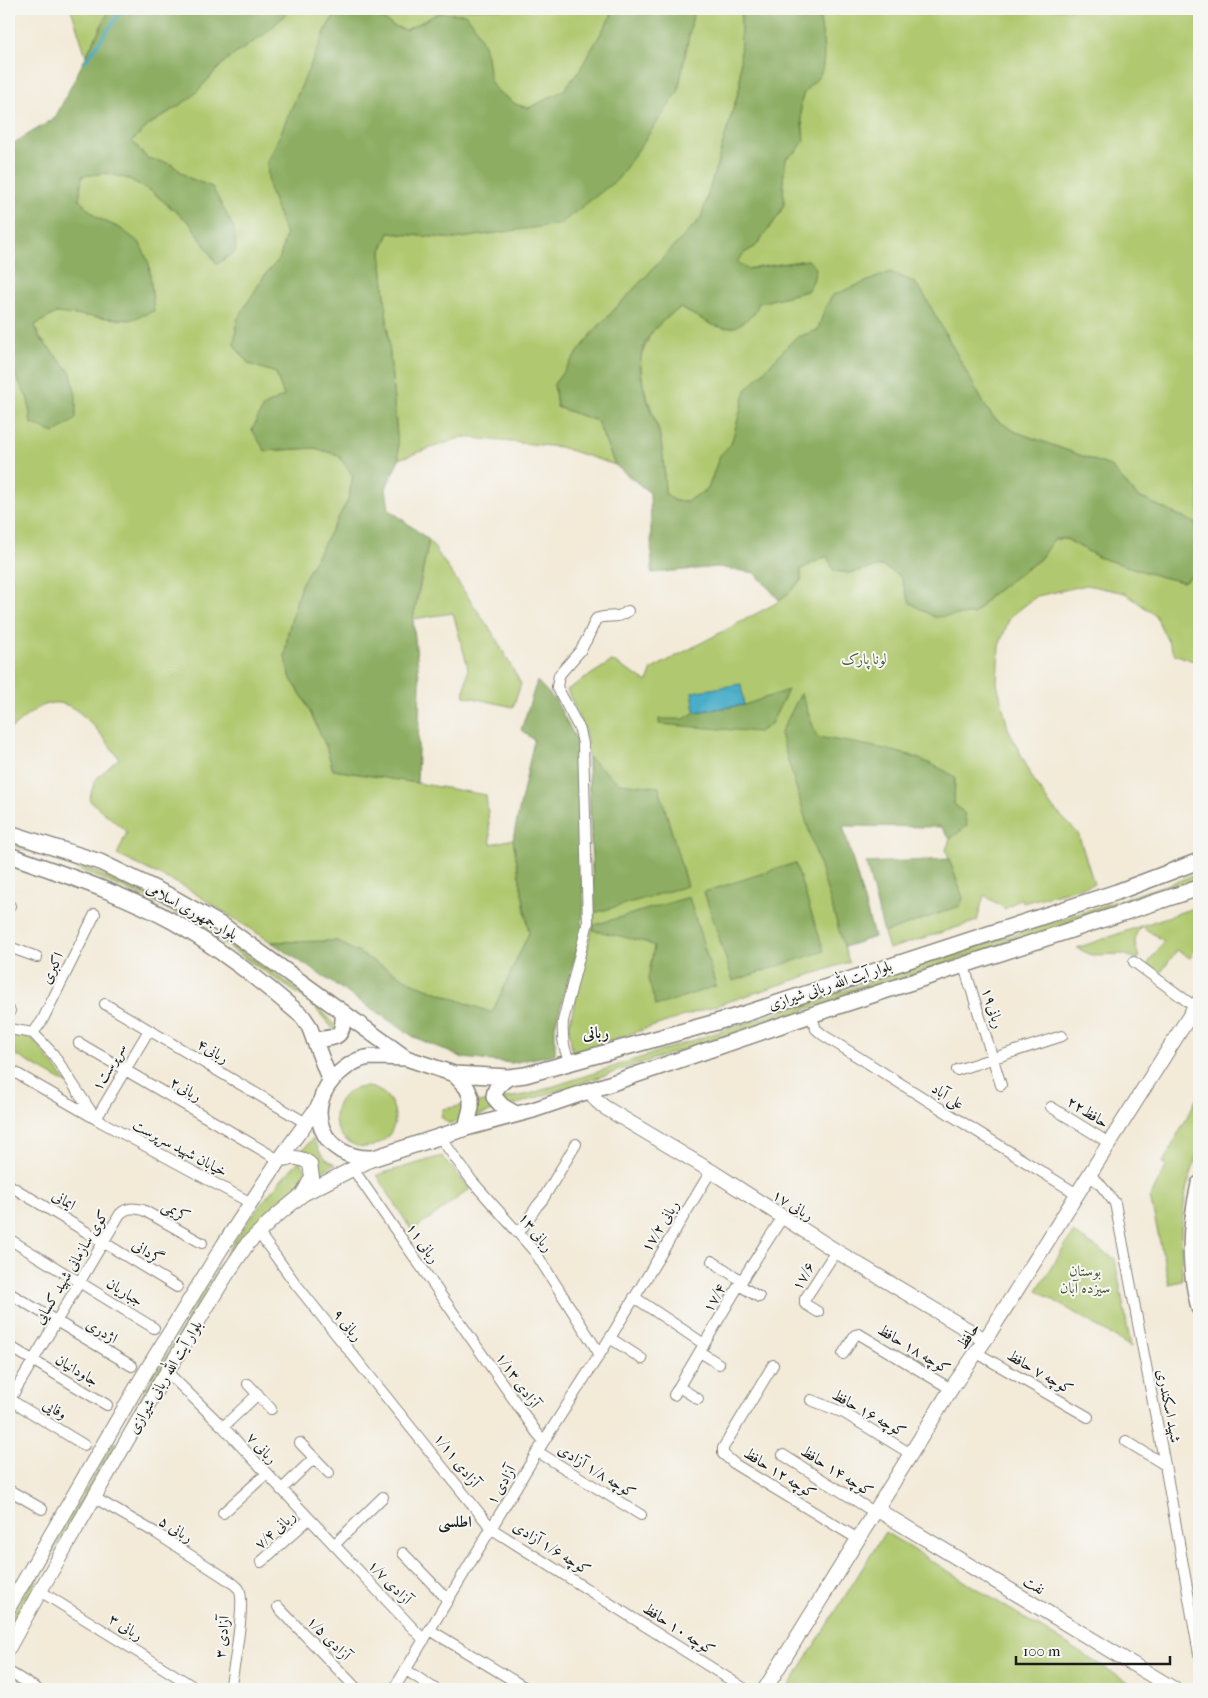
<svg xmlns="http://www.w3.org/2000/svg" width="1208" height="1698" viewBox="0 0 1208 1698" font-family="'IM FELL French Canon',Amiri,serif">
  <rect width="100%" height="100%" fill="#f6f6f2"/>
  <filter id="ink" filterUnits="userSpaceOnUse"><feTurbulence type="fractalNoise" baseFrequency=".02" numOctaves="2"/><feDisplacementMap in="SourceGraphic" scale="10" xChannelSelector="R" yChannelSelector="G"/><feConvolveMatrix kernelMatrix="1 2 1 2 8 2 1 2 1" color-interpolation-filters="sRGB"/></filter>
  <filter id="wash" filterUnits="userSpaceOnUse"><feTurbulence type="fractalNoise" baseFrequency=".0096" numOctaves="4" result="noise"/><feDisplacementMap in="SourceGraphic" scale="20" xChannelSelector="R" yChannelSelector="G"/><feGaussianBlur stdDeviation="1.12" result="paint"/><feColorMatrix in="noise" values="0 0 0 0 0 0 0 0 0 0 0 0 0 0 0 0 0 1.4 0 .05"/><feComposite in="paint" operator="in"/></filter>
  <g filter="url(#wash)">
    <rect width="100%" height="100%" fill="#f3ead8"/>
    <!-- green -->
    <path fill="#b0c96f" stroke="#667246" d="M71,9H110L86,56Z
      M291,9H339L328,25L269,188L286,234L280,258L264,276L249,364L276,373L284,396L263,407L265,451L315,448L338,455L353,476L348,500L301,585L288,632L285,656L291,679L304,699L326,746L333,770L417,783L486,795L491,844L513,839L529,933L492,1013L413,983L337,941L271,942L185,887L117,855L127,832L89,800L95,780L119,758C104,739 76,695 48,704C34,708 21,721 9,730V375L16,376L28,399L31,423L71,373L39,337L35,325L56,313L129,320L121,229L98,218L79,200L82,176L106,173L129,179L151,191L190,223L217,264L212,187L189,178L171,164L147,158L132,141L149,125L192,97L225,61L266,33Z
      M384,9H615L579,71L563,91L529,108L517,105L497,91L489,81L487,57L439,13L406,30L393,26L383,19Z
      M694,9H741L740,86L701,218L595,330L554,384L557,407L597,421L615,465L560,447L463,437L399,459L381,251L389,233L455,239L678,92Z
      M818,9H1199V551L1195,523L1137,496L1110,466L1016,432L995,419L987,409L825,307L818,330L795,338L747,390L731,444L720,455L708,489L687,501H675L665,493L663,456L659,432L643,385L640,358L651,333L661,322L680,308L713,325L759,303L807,291L813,281L816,268L808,260L746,269L736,262L744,253L755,247L779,215L784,204L783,180L786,158C815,138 799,131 801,103C802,90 814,84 820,74C827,63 821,22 818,9Z
      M1053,539H1066L1098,557L1158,576L1183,582L1199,571V663L1174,654L1155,615L1125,593L1087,585L1037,596L1010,617L999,646L997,683L1008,728L1033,779L1051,806L1078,833L1094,884L1023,903L1021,898L1005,909L984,895L977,921L889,949L884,933L960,906L963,898L946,850L950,839L966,826L964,813L954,804L955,777L911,755L818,737L874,937L844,947L849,962L572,1053L569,1026L594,920L587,741L584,729L567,690L612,661L647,682L652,669L780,601L801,581V569L827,556L834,571L849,573L882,566L900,576L910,603L974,614L992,594L1040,559Z
      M429,540L494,635L521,684L513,707L464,696L468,668L453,613L413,619Z
      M9,839L85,867L161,901L196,920L313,1000L337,1028L334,1030L310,1002L193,923L159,904L86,872L9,844Z
      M1199,874V880L517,1104L453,1123H448L441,1117L443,1109L530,1094Z
      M1199,906V944L1190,958L1177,950L1159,975L1147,965L1164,941L1141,926C1133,936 1134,945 1139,957L1138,959L1122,954L1091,955L1077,948Z
      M9,1032L30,1035L69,1085L9,1051Z
      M335 1117a30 30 0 1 1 60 0a30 30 0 1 1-60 0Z
      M1199,1094V1149L1186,1190L1181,1230L1182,1281L1169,1284L1150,1197L1167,1165L1163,1163Z
      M313,1138C319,1151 322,1158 335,1164L320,1173C319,1161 314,1153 301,1152Z
      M442,1156L470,1189L412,1231L377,1175Z
      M299,1161L308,1172L304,1181L282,1198L239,1242L217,1276L132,1420L130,1416C147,1387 164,1359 181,1330C215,1270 250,1210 299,1161Z
      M1073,1233L1115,1259L1131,1347L1037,1290Z
      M114,1442L117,1445L9,1628V1620Z
      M885,1532L1139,1689H787Z"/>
    <!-- forest -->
    <path fill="#8cad62" stroke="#54643f" d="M110,9H291L266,33L225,61L192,97L149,125L132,141L147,158L171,164L189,178L212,187L234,228L236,251L217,264L190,223L151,191L129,179L106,173L82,176L79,200L98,218L121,229L140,243L149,264L154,311L130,320L56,313L35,325L39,337L71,373L76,396V419L54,433L31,423L28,399L16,377L9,375V146L55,118Z
      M339,9H384L383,19L393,26L406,30L439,13L465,14L473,23L484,45L487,57L490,81L497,91L517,105L529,108L563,91L579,71L615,9H694L678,92L618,179L560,224L455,239L389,233L381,251L399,459L386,488L389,509L429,540L413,619L420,685L417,783L333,770L326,746L304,699L291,679L285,656L288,632L301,585L348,500L353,476L338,455L315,448L265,451L252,430L263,407L284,396L276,373L249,364L234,345L237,320L264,276L280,258L286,234L269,188L267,164L328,25Z
      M741,9H818C821,29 827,50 822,70C820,79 810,84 805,91C797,105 803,126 804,141L797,151L786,158L783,180L784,204L779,215L755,247L744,253L737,262L747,269L808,260L816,268L813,281L807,291L759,303L754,314L736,327L724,328L713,325L680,308C651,328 634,346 643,384C646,401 654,416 659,432C664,452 664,473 665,493L675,501H687L708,489L720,455L731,444L746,390L795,338L818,330L825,307L833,295L890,272L914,282L922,291L987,409L995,419L1016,432L1110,466L1137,496L1195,523L1199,551V571L1183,582L1158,576L1098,557L1067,539H1054L1040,559L992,594L974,614L934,617L910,603L900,576L882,566L849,573L834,571L827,556L801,569V581L780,601L755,573L718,567L652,573L650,493L615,465L597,421L557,407L554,384L595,330L701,218L740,86Z
      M537,681L556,701L577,741L584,906L581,937L555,1026V1054L512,1063L463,1058L414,1037L271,942L337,941L413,983L492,1013L529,933L513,839L534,740L521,730Z
      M788,690L771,724L759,732L659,724V719H684L695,712L744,705Z
      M801,693L817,737C864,745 914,750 955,777L954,804L964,813L967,826L950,839L941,827L843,826L874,937L844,947L780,734Z
      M588,757L619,783L659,787L687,886L594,913Z
      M949,859L963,898L960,906L884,933L866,863Z
      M795,863L824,951L733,981L704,892Z
      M689,897L716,986L656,1006L648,979L654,946L645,942L593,930L594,925Z"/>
    <!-- water -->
    <path fill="#49adc8" stroke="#326472" d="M741,684L744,705L695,712L692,692Z"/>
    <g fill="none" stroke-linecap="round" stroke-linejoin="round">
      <!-- stream -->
      <path stroke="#49adc8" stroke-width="3" d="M85,62L123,9"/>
    </g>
  </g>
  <g filter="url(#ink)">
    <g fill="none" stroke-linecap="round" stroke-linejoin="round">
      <!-- street casing -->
      <g stroke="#88837a" stroke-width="12">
        <path id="street" d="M9,905L10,906
          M9,947L37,957
          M1134,962L1195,1007
          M964,966L1001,1085
          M105,1004L306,1123
          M9,1010L10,1011
          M811,1015L816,1029L823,1035L1077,1194
          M9,1029L33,1033L53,1054L94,1116
          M33,1033L42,1021L95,914
          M79,1043L279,1160
          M571,1063C563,1051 562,1035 563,1021L588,922L583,744L580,730L557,687L559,675L580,651L587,639L596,619C607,614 618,620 628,611
          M9,1069L96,1119L251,1203
          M957,1070L1062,1036
          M1051,1107L1109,1143
          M96,1119L149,1030
          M440,1137L472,1181L535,1252L599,1353
          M353,1169L537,1433L544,1441
          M1089,1175L1099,1183L1115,1203L1165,1465L1199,1654
          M9,1185L177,1287
          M258,1232L295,1283L492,1529L745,1689
          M519,1233L537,1206L543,1199L576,1144
          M9,1239L154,1328
          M712,1261L742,1281
          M739,1285L759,1297
          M9,1293L132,1366
          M634,1297L704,1344
          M818,1312L805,1304V1299L836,1251
          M610,1338L642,1359
          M9,1346L107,1405
          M700,1352L719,1364
          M977,1353L1088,1417
          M843,1354L855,1335L859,1334L951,1389
          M773,1365L723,1448V1454L736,1465L858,1539
          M167,1372L223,1427L424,1640
          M248,1384L271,1409
          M679,1387L698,1399
          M674,1395L739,1285L782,1218
          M9,1399L84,1445
          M811,1400L844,1413L911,1454
          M9,1401L120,1214C127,1207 134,1208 143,1210L202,1243
          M223,1427L258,1394
          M1126,1441L1165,1465
          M300,1443L329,1473
          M538,1452L641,1515
          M783,1455L874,1512
          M9,1490L42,1509
          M281,1490L314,1458
          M95,1498L156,1533L230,1581C233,1584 237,1586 239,1589C246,1601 233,1673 230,1689
          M223,1513L266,1474
          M334,1545L383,1497
          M403,1553L448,1600
          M261,1562L309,1519
          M40,1591L197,1689
          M278,1607L357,1689
          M430,1630L524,1687
          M406,1670L435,1689
          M9,1672L37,1689
          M394,1689L544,1441L610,1338L711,1171
          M1199,1689V1687"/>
      </g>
      <!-- secondary casing -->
      <g stroke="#88837a" stroke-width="16">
        <path id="secondary" d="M590,1091L597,1101L604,1107L711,1171L836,1251L985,1340
          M279,1160C291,1157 300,1156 310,1164L312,1177L303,1194
          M876,1509L1174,1689
          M9,1607L143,1376L224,1244L279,1160L319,1105
          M9,1647L40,1591L159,1385L225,1277L248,1243L275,1217L303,1194L374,1158
          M765,1689L951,1389L985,1340L1199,1001"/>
      </g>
      <!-- primary casing -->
      <g stroke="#88837a" stroke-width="18">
        <path id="primary" d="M9,833L100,862L170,896L225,927L406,1058
          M9,855C65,875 122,893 174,922C220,949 263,982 303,1017L309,1026L330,1081
          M314,1040C337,1037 344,1039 343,1012
          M378,1057L406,1058L454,1074L467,1088L471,1097V1108L466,1128L374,1158C322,1161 300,1107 339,1073C346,1067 354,1061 362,1059C367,1057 373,1057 378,1057Z
          M454,1074L509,1077L525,1075L738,1016L1117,892L1199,861
          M509,1077C501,1083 495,1086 494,1097L502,1106L516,1114
          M466,1128L533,1110L811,1015L1199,888
          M1199,1184C1189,1228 1188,1264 1199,1308"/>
      </g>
      <!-- street -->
      <use href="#street" stroke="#fff" stroke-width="10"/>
      <!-- secondary -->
      <use href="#secondary" stroke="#fff" stroke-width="14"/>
      <!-- primary -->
      <use href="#primary" stroke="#fff" stroke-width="15"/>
    </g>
  </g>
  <g text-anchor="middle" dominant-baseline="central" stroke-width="4" stroke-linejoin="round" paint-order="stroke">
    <!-- park labels -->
    <g font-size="15" fill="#505939" stroke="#f6f6f2">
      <text x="864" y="659">لونا پارک</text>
      <text x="1085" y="1271">بوستان<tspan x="1085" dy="17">سیزده آبان</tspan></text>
    </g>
    <!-- street labels -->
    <g font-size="15" fill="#1c1c1c" stroke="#f6f6f2">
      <text transform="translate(192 911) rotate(29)">بلوار جمهوری اسلامی</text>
      <text transform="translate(52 968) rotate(-64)">اکبری</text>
      <text transform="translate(830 985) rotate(-18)">بلوار آیت الله ربانی شیرازی</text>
      <text transform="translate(993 1008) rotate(73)">ربانی۱۹</text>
      <text transform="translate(213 1051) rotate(31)">ربانی۴</text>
      <text transform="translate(109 1067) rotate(-59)">سرپرست۱</text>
      <text transform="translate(186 1089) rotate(30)">ربانی۲</text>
      <text transform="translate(948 1096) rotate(32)">علی آباد</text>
      <text transform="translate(1088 1112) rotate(32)">حافظ۲۲</text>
      <text transform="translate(180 1148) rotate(28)">خیابان شهید سرپرست</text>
      <text transform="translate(64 1200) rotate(31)">ایمانی</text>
      <text transform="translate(793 1205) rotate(32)">ربانی ۱۷</text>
      <text transform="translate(176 1211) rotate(29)">کریمی</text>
      <text transform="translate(660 1226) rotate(-58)">ربانی ۱۷/۲</text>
      <text transform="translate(536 1232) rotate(52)">ربانی ۱۳</text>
      <text transform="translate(423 1243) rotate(55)">ربانی ۱۱</text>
      <text transform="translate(148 1252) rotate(32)">گردانی</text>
      <text transform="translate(71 1267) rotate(-59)">کوی سازمانی شهید کسایی</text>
      <text transform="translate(803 1276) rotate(-60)">۱۷/۶</text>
      <text transform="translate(125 1292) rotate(32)">جباریان</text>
      <text transform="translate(714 1298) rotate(-60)">۱۷/۴</text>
      <text transform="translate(348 1325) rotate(51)">ربانی ۹</text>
      <text transform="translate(102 1331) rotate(31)">اژدری</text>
      <text transform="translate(968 1336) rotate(-57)">حافظ</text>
      <text transform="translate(914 1349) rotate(31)">کوچه ۱۸ حافظ</text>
      <text transform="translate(77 1370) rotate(31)">جاودانیان</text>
      <text transform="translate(1040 1372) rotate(30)">کوچه ۷ حافظ</text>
      <text transform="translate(165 1377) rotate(-59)">بلوار آیت الله ربانی شیرازی</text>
      <text transform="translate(518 1380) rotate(55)">آزادی ۱/۱۳</text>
      <text transform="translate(1169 1406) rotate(79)">شهید اسکندری</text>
      <text transform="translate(55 1409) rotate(31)">وفایی</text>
      <text transform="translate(869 1413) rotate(29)">کوچه ۱۶ حافظ</text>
      <text transform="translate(262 1448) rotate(47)">ربانی ۷</text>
      <text transform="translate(457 1460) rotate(52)">آزادی ۱/۱۱</text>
      <text transform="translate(597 1471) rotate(32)">کوچه ۱/۸ آزادی</text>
      <text transform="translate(837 1471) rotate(32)">کوچه ۱۴ حافظ</text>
      <text transform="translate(780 1473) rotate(32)">کوچه ۱۲ حافظ</text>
      <text transform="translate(501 1485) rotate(-59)">آزادی ۱</text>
      <text transform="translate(176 1529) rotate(32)">ربانی ۵</text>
      <text transform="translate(275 1530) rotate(-42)">ربانی ۷/۴</text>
      <text transform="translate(552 1548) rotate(32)">کوچه ۱/۶ آزادی</text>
      <text transform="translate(390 1582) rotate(46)">آزادی ۱/۷</text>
      <text transform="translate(1034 1585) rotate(31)">نفت</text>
      <text transform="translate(126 1627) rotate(32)">ربانی ۳</text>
      <text transform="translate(679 1629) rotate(33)">کوچه ۱۰ حافظ</text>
      <text transform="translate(222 1637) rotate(-84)">۳ آزادی</text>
      <text transform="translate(329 1638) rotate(46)">آزادی ۱/۵</text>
    </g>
    <!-- neighbourhood labels -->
    <g font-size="16" font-weight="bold" fill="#1c1c1c" stroke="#f6f6f2">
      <text x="596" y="1032">ربانی</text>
      <text x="455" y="1521">اطلسی</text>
    </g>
  </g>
  <!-- margin -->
  <rect width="1208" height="1698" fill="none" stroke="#f6f6f2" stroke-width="30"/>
  <!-- scale -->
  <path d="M1016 1656v8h154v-8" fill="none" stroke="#1c1c1c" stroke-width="2.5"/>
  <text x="1023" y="1656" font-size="15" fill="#1c1c1c" stroke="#f6f6f2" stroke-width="4" paint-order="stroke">100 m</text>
</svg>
